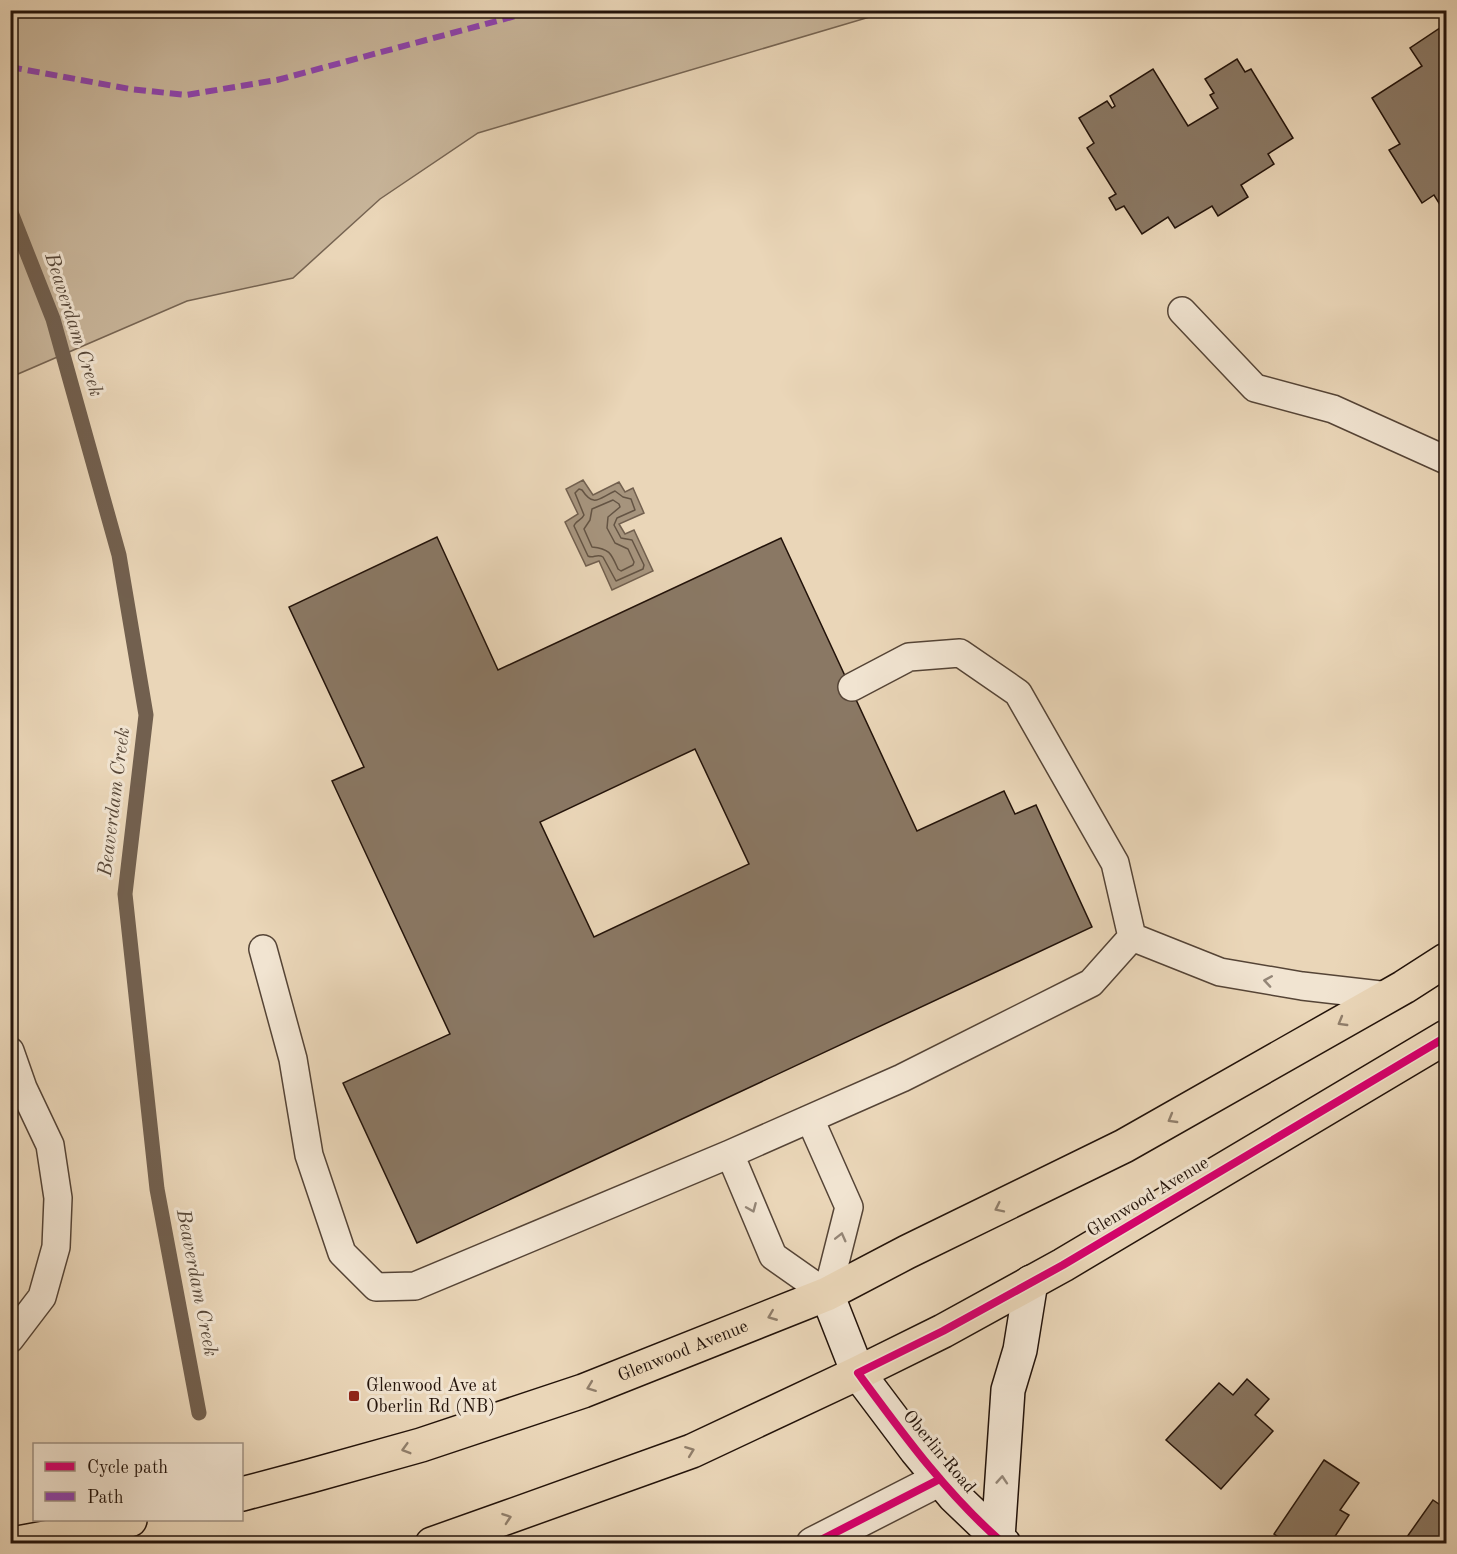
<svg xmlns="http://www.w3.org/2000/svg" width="1457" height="1554" viewBox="0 0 1457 1554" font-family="'Old Standard TT',serif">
  <rect width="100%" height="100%" fill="#ead6b8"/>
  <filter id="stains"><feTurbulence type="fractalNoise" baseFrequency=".00333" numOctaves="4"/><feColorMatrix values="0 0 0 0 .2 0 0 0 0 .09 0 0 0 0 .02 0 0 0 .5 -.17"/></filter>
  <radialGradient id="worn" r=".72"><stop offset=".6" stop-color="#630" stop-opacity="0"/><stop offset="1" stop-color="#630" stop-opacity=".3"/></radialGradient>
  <!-- green -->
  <path fill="#c8b59a" stroke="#766452" stroke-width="1.5" d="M11,10H890V11L478,133L380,199L293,278L187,301L11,377Z"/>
  <!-- water -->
  <path fill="#a6947d" stroke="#72604f" stroke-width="1.5" d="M583,480L593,495L619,482L625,492L633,488L644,513L619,524L625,534L634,530L653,571L612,590L599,561L586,566L565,522L578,514L566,489Z"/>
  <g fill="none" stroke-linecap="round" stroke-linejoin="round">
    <!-- shore -->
    <path stroke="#645444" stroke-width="1.5" d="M579,489L582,490C594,508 599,498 615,491L623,497L631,499L635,510L617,518L614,525L621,538L632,540L644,565L643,569L616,581L603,557C597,553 593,559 588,556L574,526C575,521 582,520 584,515L575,493Z
      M613,500L619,504L620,507L608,517L607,528L615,543L628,549L634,562L633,565L621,571L618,569C611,553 610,549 592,547L584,529L590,520L592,509Z"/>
    <!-- stream -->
    <path stroke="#72604f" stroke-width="15" d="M10,210L53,319L119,555L146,715L125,894L157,1189L199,1413"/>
  </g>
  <!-- building -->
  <path fill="#8a7864" stroke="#23130a" stroke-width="1.5" fill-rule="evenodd" d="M1446,24V205L1442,208L1434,195L1422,203L1389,150L1400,144L1372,98L1422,66L1410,48Z
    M1237,59L1245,72L1251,69L1293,138L1268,154L1274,164L1241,185L1248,197L1218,216L1212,206L1175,228L1168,217L1142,234L1124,206L1116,210L1109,198L1116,194L1087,148L1094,143L1079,118L1107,101L1112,108L1115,106L1110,96L1153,69L1188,126L1218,108L1210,95L1214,93L1205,79Z
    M437,537L498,670L781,538L917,831L1004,791L1015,814L1036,805L1092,927L417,1243L343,1083L450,1034L332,781L364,767L289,607ZM695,749L749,864L594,937L540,822Z
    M1247,1379L1269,1399L1255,1415L1273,1431L1221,1489L1166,1440L1219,1383L1233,1395Z
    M1324,1460L1359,1483L1340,1510L1349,1515L1330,1544H1289L1274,1534Z
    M1433,1500L1446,1509V1544H1402Z"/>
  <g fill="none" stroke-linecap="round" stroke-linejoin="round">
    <!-- service casing -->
    <g stroke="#554436" stroke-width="30">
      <path id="service" d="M1182,311L1255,388L1333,409L1446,460
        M1132,937L1220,972L1302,986L1389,996
        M263,949L293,1059L309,1155L342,1253L376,1287L415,1286L730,1154L902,1078L1091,983L1132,937L1115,863L1018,693L960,653L909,657L852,687
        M10,1051L23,1088L50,1145L58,1198L56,1247L42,1297L10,1339
        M730,1154L773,1256L827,1294L849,1207L810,1119"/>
    </g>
    <!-- minor casing -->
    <g stroke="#554436" stroke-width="36">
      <path id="minor" d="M813,1544L940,1479"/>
    </g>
    <!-- secondary casing -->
    <g stroke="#23130a" stroke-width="36">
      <path id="secondary" d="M827,1294L858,1373L916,1450L940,1479L954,1496L1004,1544
        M998,1538L1008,1390L1020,1350L1031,1282"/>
    </g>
    <!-- primary casing -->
    <g stroke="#23130a" stroke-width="36">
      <g id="primary">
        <path id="s1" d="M242,1494L310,1476L421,1445L583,1391L827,1294L907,1252L1124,1146L1404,987L1446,960"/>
        <path d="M12,1544L61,1535L130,1520"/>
        <path d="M432,1544L508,1517L692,1451L858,1373L943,1331L1063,1265L1446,1037"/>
      </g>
    </g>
    <!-- service -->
    <use href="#service" stroke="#f1e4d1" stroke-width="27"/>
    <!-- minor -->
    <use href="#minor" stroke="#f1e4d1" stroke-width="33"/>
    <!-- secondary -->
    <use href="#secondary" stroke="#f1e4d1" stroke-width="33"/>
    <!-- primary -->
    <use href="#primary" stroke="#ead6b8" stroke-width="33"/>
    <!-- quiet -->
    <path stroke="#8e44ad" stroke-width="6" stroke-dasharray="12 6" stroke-linecap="butt" d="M10,67L130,89L186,95L277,80L538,10"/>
    <!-- cycleway casing -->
    <g stroke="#f1e4d1" stroke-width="11">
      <path id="cycleway" d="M813,1544L940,1479
        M1004,1544C947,1495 903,1434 858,1373L943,1331L1063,1265L1446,1037"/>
    </g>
    <!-- cycleway -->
    <use href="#cycleway" stroke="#d6006c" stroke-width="8"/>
  </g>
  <!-- one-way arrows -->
  <defs><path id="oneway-chevron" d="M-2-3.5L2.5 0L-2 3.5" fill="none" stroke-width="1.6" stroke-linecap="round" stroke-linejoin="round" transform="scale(1.5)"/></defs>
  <g stroke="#948677">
    <use href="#oneway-chevron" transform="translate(1268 981) rotate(-171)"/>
    <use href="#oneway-chevron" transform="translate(752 1208) rotate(67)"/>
    <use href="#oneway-chevron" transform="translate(841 1237) rotate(-76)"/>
    <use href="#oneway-chevron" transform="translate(1002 1480) rotate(-86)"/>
  </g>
  <g stroke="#907e6a">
    <use href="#oneway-chevron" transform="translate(1342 1022) rotate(150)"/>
    <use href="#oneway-chevron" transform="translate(1172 1119) rotate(150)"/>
    <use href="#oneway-chevron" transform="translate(999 1208) rotate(154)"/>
    <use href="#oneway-chevron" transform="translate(772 1316) rotate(158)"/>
    <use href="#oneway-chevron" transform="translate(591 1387) rotate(159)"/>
    <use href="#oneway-chevron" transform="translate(406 1449) rotate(164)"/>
    <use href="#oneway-chevron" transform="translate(690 1451) rotate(-21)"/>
    <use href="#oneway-chevron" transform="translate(507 1518) rotate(-19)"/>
  </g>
  <!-- markers -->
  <rect fill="#8f2418" stroke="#f1e4d1" stroke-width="2" x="348" y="1390" width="12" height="12" rx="3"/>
  <g text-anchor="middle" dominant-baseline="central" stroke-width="6" stroke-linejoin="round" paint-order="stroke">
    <!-- street labels -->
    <g font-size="18" fill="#23130a" stroke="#f1e4d1">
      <text transform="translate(1148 1197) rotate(-31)">Glenwood Avenue</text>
      <text stroke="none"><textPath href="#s1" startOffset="464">Glenwood Avenue</textPath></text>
      <text transform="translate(939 1452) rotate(50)">Oberlin Road</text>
    </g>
    <!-- poi labels -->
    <g font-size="18" fill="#23130a" stroke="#f1e4d1" text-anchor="start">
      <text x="366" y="1386">Glenwood Ave at<tspan x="366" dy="21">Oberlin Rd (NB)</tspan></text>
    </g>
    <!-- water labels -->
    <g font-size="20" font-style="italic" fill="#574738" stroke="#f1e4d1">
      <text transform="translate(73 325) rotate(72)">Beaverdam Creek</text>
      <text transform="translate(115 802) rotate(-83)">Beaverdam Creek</text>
      <text transform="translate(196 1283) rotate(79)">Beaverdam Creek</text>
    </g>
  </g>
  <!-- margin -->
  <rect width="1457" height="1554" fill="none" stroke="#ead6b8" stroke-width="36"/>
  <rect x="12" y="12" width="1433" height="1530" fill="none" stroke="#23130a" stroke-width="3"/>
  <rect x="18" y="18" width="1421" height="1518" fill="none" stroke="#23130a" stroke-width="1.5"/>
  <!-- legend -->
  <rect x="33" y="1443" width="210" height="78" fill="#f1e4d1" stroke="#9f9081" stroke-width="1.5"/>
  <rect x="45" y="1462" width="30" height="9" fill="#d6006c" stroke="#9f9081" stroke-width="1.5"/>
  <text x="87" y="1473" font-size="18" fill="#23130a">Cycle path</text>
  <rect x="45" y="1492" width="30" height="9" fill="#8e44ad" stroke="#9f9081" stroke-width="1.5"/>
  <text x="87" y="1503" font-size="18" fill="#23130a">Path</text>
  <rect width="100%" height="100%" filter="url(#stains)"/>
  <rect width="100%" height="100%" fill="url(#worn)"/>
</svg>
